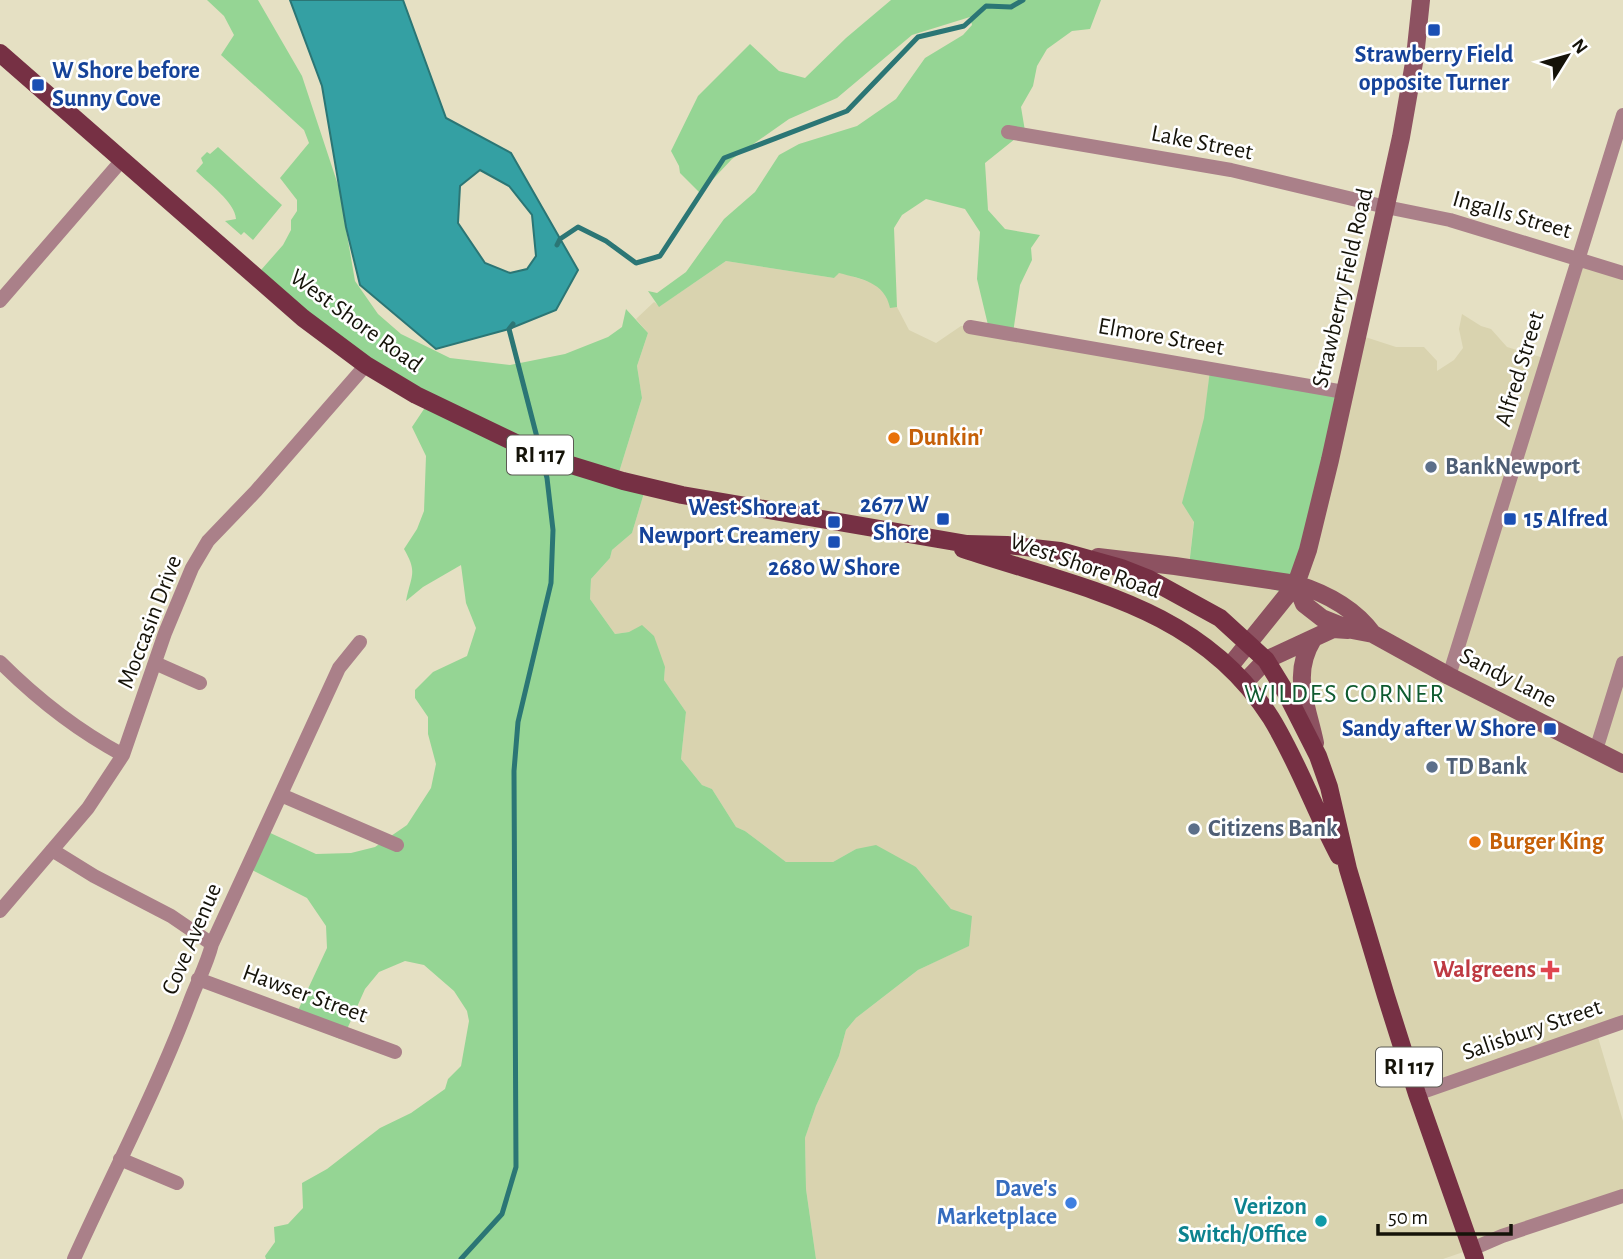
<svg xmlns="http://www.w3.org/2000/svg" width="1623" height="1259" viewBox="0 0 1623 1259" font-family="'Alegreya Sans',sans-serif">
  <rect width="100%" height="100%" fill="#e5e0c3"/>
  <!-- built -->
  <path fill="#d9d3af" d="M726,261L834,278L839,272L876,284L888,297L890,307H897L909,330L936,343L961,326L988,329L1210,370L1189,566L1292,595L1359,335L1396,347H1424L1437,361V371L1454,360L1463,348L1459,329L1462,314L1481,326L1491,329L1507,347L1547,359L1578,261L1623,272V1023L1597,1034L1623,1121V1197L1443,1259H816L806,1189L805,1138L816,1106L839,1056L846,1030L856,1018L918,970L968,946L951,909L916,867L856,849L833,862H786L745,831L736,827L712,789L702,785L681,759L686,712L664,680L665,667L629,632L615,634L590,599L591,579L610,558L612,550L632,533L644,493L616,482L642,398L637,366L648,333L636,319L654,302L660,306Z"/>
  <!-- green -->
  <path fill="#95d594" d="M207,0H258L302,76L339,188L355,281L378,314L401,334L450,358L510,365L565,354L608,337L622,327L626,309L648,333L637,366L642,398L616,482L644,493L632,533L612,550L610,558L591,579L590,599L615,634L629,632L642,625L654,636L665,667L664,680L686,712L681,759L702,785L712,789L736,827L745,831L786,862H833L856,849L876,845L916,867L951,909L972,916L969,946L918,970L856,1018L846,1030L839,1056L816,1106L805,1138L806,1189L816,1259H266L265,1256L275,1242L274,1227L288,1224L303,1208L302,1183L327,1169L380,1128L411,1113L445,1089L448,1079L461,1066L469,1021L467,1011L454,991L424,965L405,961L379,972L365,989L344,1036L340,1039L294,1019L327,948L326,926L307,898L250,869L266,831L316,854L351,853L375,847L407,825L431,788L436,764L428,734V717L415,698V690L433,672L467,656L476,628L466,603L461,565L423,587L406,601C411,575 418,573 404,549L417,529L424,511L426,456L412,427L426,406L254,278L283,245L291,230V220L297,211V200L280,178L309,143L304,130L221,55L234,35L224,16Z
    M891,0H1101L1090,29L1072,31L1047,49L1037,66L1033,86L1021,107L1025,131L985,163L988,210L1005,229L1040,235L1031,248L1032,260L1020,285L1013,333L988,325L977,279L980,232L965,209L926,199L902,215L894,228L897,307L890,308C885,282 861,279 839,273L834,278L726,261L659,307L648,291L657,293L686,272L724,219L755,192L779,155L799,144L857,126L896,99L925,58L963,35L972,25L970,17L912,35L837,98L789,119L732,159L700,193L680,173L679,166L671,151L698,96L750,44L779,71L805,78L846,38Z
    M218,147L282,205L253,240L244,232L241,235L225,221L236,219C235,202 208,183 196,171L203,163L201,158L207,152L210,154Z
    M1210,370L1342,390L1293,595L1189,566L1194,522L1182,503L1204,418Z"/>
  <!-- water -->
  <path fill="#34a0a3" stroke="#2b7675" stroke-width="2" fill-rule="evenodd" d="M290,0H403L446,118L511,153L578,270L556,310L509,329L436,349L360,285L346,227L322,86ZM480,170L509,186L532,215L536,256L527,269L510,273L485,263L458,223L460,186Z"/>
  <g fill="none" stroke-linecap="round" stroke-linejoin="round">
    <!-- stream -->
    <path stroke="#2b7675" stroke-width="5" d="M557,245L560,239L578,227L606,241L636,263L660,256L724,158L847,111L918,37L964,26L986,6L1011,7L1023,0
      M513,324L509,329L540,449
      M461,1259L502,1214L516,1167L514,771L518,722L551,583L553,530L547,478L542,459"/>
    <!-- street -->
    <path stroke="#aa8089" stroke-width="14" d="M1008,132L1231,170L1386,207L1450,220L1623,273
      M0,301L123,159
      M970,327L1344,392
      M0,662C36,698 78,731 123,755
      M155,663L200,683
      M1449,676L1623,115
      M1596,750L1623,663
      M281,795L397,845
      M52,850L94,876L171,916L212,944
      M0,911L88,808L123,755L165,633L192,568L208,541L256,491L366,365
      M198,979L395,1052
      M1417,1094L1623,1022
      M120,1159L177,1183
      M1472,1249L1502,1236L1623,1196
      M74,1259C112,1175 156,1091 189,1004C196,984 207,965 212,944L339,668L360,642"/>
    <!-- secondary -->
    <path stroke="#8d5261" stroke-width="18" d="M1098,557L1175,566L1296,584C1325,593 1355,609 1373,634
      M1296,584L1304,604L1322,618L1352,630L1373,634L1449,676L1623,764
      M1313,639C1291,675 1307,704 1315,743
      M1230,666L1296,584L1308,550L1330,460L1401,137L1415,57L1421,0
      M1245,682L1266,660L1333,629L1348,630"/>
    <!-- primary -->
    <path stroke="#763044" stroke-width="18" d="M0,53L303,318L366,365L416,395L545,457L623,481L682,495L967,544L1007,545L1060,551L1121,568L1149,579L1220,618L1266,660L1285,691L1318,756L1329,787L1348,869L1386,996L1417,1094L1475,1259
      M963,549C1079,588 1200,606 1271,718C1298,762 1315,811 1339,856"/>
  </g>
  <!-- markers -->
  <g fill="#1a4fb4" stroke="#fff" stroke-width="2.5">
    <rect x="1427" y="23" width="14" height="14" rx="3.5"/>
    <rect x="31" y="78" width="14" height="14" rx="3.5"/>
    <rect x="936" y="512" width="14" height="14" rx="3.5"/>
    <rect x="1503" y="512" width="14" height="14" rx="3.5"/>
    <rect x="827" y="515" width="14" height="14" rx="3.5"/>
    <rect x="827" y="535" width="14" height="14" rx="3.5"/>
    <rect x="1543" y="722" width="14" height="14" rx="3.5"/>
  </g>
  <g fill="#e8710a" stroke="#fff" stroke-width="2.5">
    <circle cx="894" cy="438" r="7"/>
    <circle cx="1475" cy="842" r="7"/>
  </g>
  <g fill="#5c6f8a" stroke="#fff" stroke-width="2.5">
    <circle cx="1431" cy="467" r="7"/>
    <circle cx="1432" cy="767" r="7"/>
    <circle cx="1194" cy="829" r="7"/>
  </g>
  <path fill="#e0444e" stroke="#fff" stroke-width="2.5" d="M1546.5 959.5h7v7h7v7h-7v7h-7v-7h-7v-7h7z"/>
  <circle fill="#3f7fe0" stroke="#fff" stroke-width="2.5" cx="1071" cy="1203" r="7"/>
  <circle fill="#0f9aa8" stroke="#fff" stroke-width="2.5" cx="1321" cy="1221" r="7"/>
  <g text-anchor="middle" dominant-baseline="central" stroke-width="5" stroke-linejoin="round" paint-order="stroke">
    <!-- shield labels -->
    <g fill="#fff" stroke="#5b5a53" stroke-width="2">
      <rect x="507" y="435.5" width="66" height="39" rx="5"/>
      <rect x="1376" y="1047.5" width="66" height="39" rx="5"/>
    </g>
    <g font-size="23" font-weight="bold" fill="#151309">
      <text x="540" y="455">RI 117</text>
      <text x="1409" y="1067">RI 117</text>
    </g>
    <!-- transit labels -->
    <g font-size="24" font-weight="bold" fill="#164399" stroke="#fff" text-anchor="end">
      <text x="1434" y="55" text-anchor="middle">Strawberry Field<tspan x="1434" dy="28">opposite Turner</tspan></text>
      <text x="52" y="71" text-anchor="start">W Shore before<tspan x="52" dy="28">Sunny Cove</tspan></text>
      <text x="929" y="505">2677 W<tspan x="929" dy="28">Shore</tspan></text>
      <text x="820" y="508">West Shore at<tspan x="820" dy="28">Newport Creamery</tspan></text>
      <text x="1524" y="519" text-anchor="start">15 Alfred</text>
      <text x="834" y="568" text-anchor="middle">2680 W Shore</text>
      <text x="1536" y="729">Sandy after W Shore</text>
    </g>
    <!-- street labels -->
    <g font-size="24" fill="#151309" stroke="#fff">
      <text transform="translate(1202 143) rotate(11)">Lake Street</text>
      <text transform="translate(1512 215) rotate(16)">Ingalls Street</text>
      <text transform="translate(1343 288) rotate(-77)">Strawberry Field Road</text>
      <text transform="translate(356 321) rotate(36)">West Shore Road</text>
      <text transform="translate(1161 337) rotate(10)">Elmore Street</text>
      <text transform="translate(1520 369) rotate(-73)">Alfred Street</text>
      <text transform="translate(1085 566) rotate(19)">West Shore Road</text>
      <text transform="translate(150 622) rotate(-69)">Moccasin Drive</text>
      <text transform="translate(1508 678) rotate(27)">Sandy Lane</text>
      <text transform="translate(192 939) rotate(-67)">Cove Avenue</text>
      <text transform="translate(305 994) rotate(20)">Hawser Street</text>
      <text transform="translate(1532 1030) rotate(-19)">Salisbury Street</text>
    </g>
    <!-- food labels -->
    <g font-size="24" font-weight="bold" fill="#c56008" stroke="#fff" text-anchor="start">
      <text x="908" y="438">Dunkin'</text>
      <text x="1489" y="842">Burger King</text>
    </g>
    <!-- service labels -->
    <g font-size="24" font-weight="bold" fill="#4e5e75" stroke="#fff" text-anchor="start">
      <text x="1445" y="467">BankNewport</text>
      <text x="1446" y="767">TD Bank</text>
      <text x="1208" y="829">Citizens Bank</text>
    </g>
    <!-- health labels -->
    <g font-size="24" font-weight="bold" fill="#be3a42" stroke="#fff" text-anchor="end">
      <text x="1536" y="970">Walgreens</text>
    </g>
    <!-- shop labels -->
    <g font-size="24" font-weight="bold" fill="#366cbe" stroke="#fff" text-anchor="end">
      <text x="1057" y="1189">Dave's<tspan x="1057" dy="28">Marketplace</tspan></text>
    </g>
    <!-- culture labels -->
    <g font-size="24" font-weight="bold" fill="#0d838f" stroke="#fff" text-anchor="end">
      <text x="1307" y="1207">Verizon<tspan x="1307" dy="28">Switch/Office</tspan></text>
    </g>
    <!-- neighbourhood labels -->
    <g font-size="26" letter-spacing="2" fill="#0f5b30" stroke="#fff">
      <text x="1345" y="694">WILDES CORNER</text>
    </g>
  </g>
  <!-- north arrow -->
  <g transform="translate(1567 56) rotate(53)" stroke="#ffffff" stroke-width="5" paint-order="stroke">
  <path d="M0-5L12 26L0 18L-12 26Z" fill="#151309"/>
  <text y="-10" font-size="19" font-weight="bold" text-anchor="middle" fill="#151309">N</text>
  </g>
  <!-- scale -->
  <path d="M1378 1224v10h133v-10" fill="none" stroke="#151309" stroke-width="3.5"/>
  <text x="1388" y="1224" font-size="21" fill="#151309" stroke="#ffffff" stroke-width="5" paint-order="stroke">50 m</text>
</svg>
